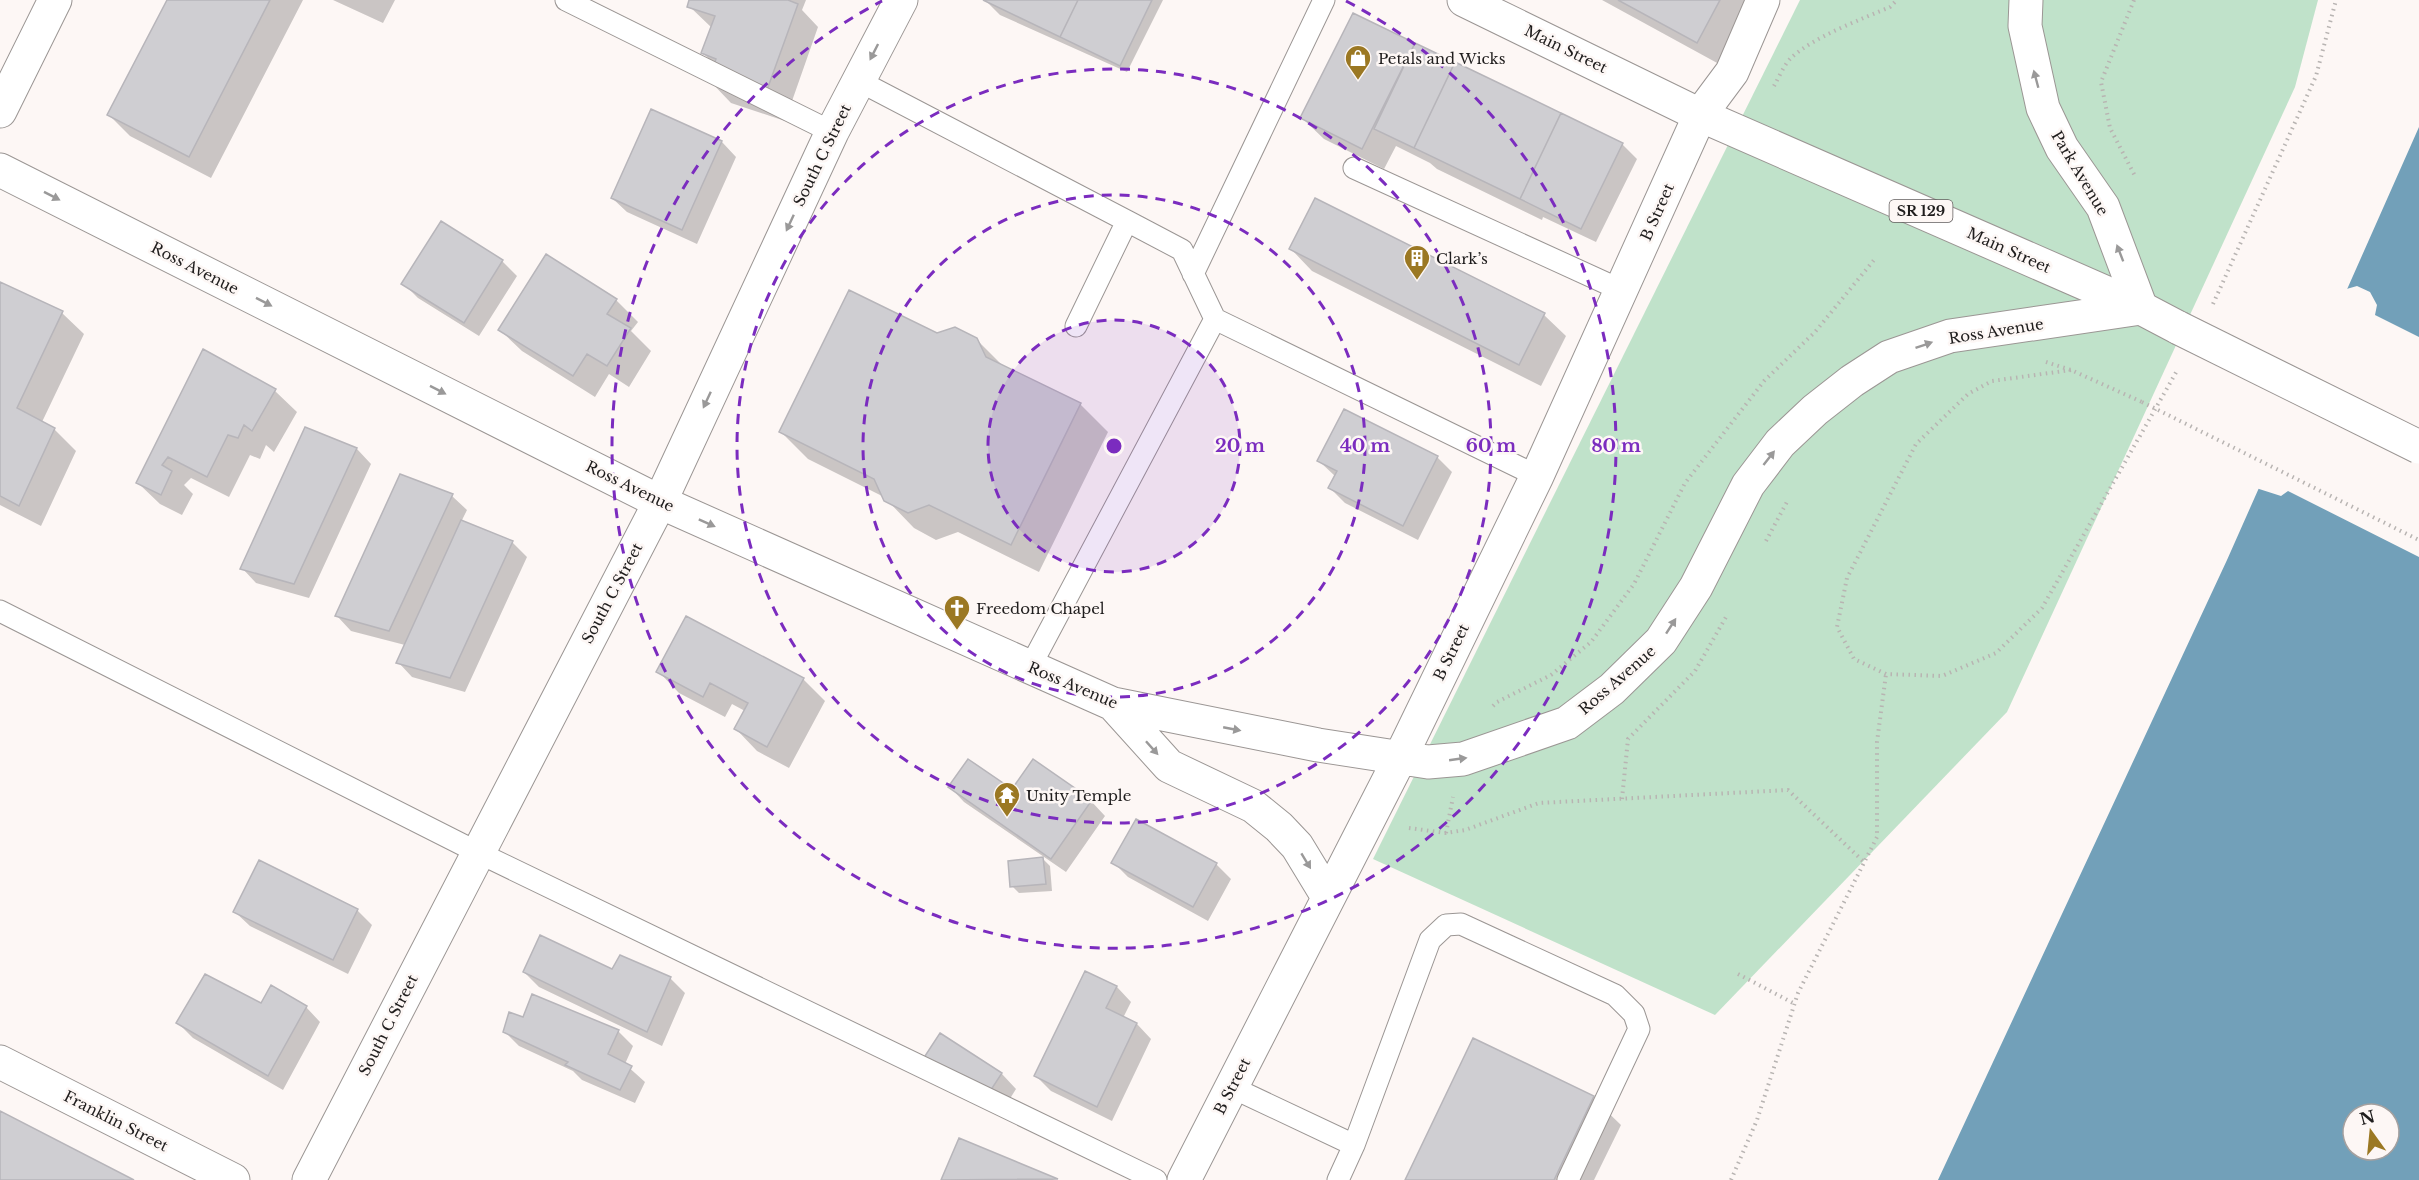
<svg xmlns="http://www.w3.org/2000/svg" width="2419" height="1180" viewBox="0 0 2419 1180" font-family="'Libre Baskerville',serif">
  <rect width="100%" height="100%" fill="#fdf7f5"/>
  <!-- green -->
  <path fill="#c0e2ca" d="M1800,0H2318L2295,87L2007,712L1715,1015L1373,859Z"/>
  <!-- water -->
  <path fill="#72a0b9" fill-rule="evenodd" d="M2419,127V1180H1938L2227,560ZM2353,1114H2389V1150H2353Z"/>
  <!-- pier -->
  <path fill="#fdf7f5" d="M2357,286L2370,292L2377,305L2375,315L2419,337V557L2288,491L2281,496L2256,488L2343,290Z"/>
  <!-- shadow -->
  <path fill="#0003" d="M169,0H303L211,178L130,136L109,115Z
    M333,0H395L383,23Z
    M691,0H806L802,10L818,27L785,121L731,103L710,81L715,65L703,53L712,28L689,6Z
    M985,0H1163L1127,72L1000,15Z
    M1602,0H1753L1719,64Z
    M1354,15L1622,144L1637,159L1596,242L1543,217L1542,220L1437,169L1430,163L1396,146L1384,169L1324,139L1302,118Z
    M722,142L736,157L697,244L627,212L612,198Z
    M1316,200L1544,315L1566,336L1541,386L1312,271L1291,249Z
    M502,261L517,276L479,336L418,298L403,283Z
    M0,283L62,313L84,334L42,422L54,429L76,451L41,526L0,505Z
    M616,300L638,322L631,331L651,351L629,387L609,374L595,397L522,351L500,330Z
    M976,339L1004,367L1080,404L1108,432L1039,572L958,532L936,540L914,528L884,497L808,459L781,432Z
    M203,351L275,391L297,412L274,452L266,445L260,459L250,455L229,497L191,478L184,485L193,494L182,515L160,504L138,483Z
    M357,449L371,464L309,598L256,583L242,568Z
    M1437,457L1452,472L1418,540L1345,503L1330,488L1336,477L1319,461Z
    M452,496L467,510L461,522L512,542L527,557L465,692L412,677L398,662L405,645L351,631L337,616Z
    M687,618L803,679L825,701L789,768L757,751L736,729L745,711L732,704L725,717L679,693L658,671Z
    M950,787L1012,791L1091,801L1105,816L1066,872L964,802Z
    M1136,821L1216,864L1231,879L1208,921L1128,877L1113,862Z
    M1043,859L1050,866L1052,891L1019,893L1012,886Z
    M357,910L372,925L348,974L250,926L235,912Z
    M612,971L670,978L685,993L662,1046L539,987L524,972Z
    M1086,973L1117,987L1131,1002L1123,1018L1137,1024L1151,1039L1112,1121L1051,1091L1036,1076Z
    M306,1007L320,1022L283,1090L193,1038L178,1023Z
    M524,1019L618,1031L633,1046L625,1064L645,1082L635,1103L582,1080L573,1071L519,1046L504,1031Z
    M941,1035L1002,1074L1016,1089L1001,1113Z
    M1474,1040L1593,1098L1621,1125L1594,1180H1406Z
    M960,1140L1055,1180H943Z"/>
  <!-- building -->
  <path fill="#cfced2" stroke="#b7b5ba" stroke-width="1.5" d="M167,0H270L189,157L107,115Z
    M689,0H788L798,4L763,101L708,82L716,59L701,53L715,16L687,7Z
    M983,0H1078L1060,37Z
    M1078,0H1152L1120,66L1060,37Z
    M1618,0H1720L1697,43Z
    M1353,13L1415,43L1362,149L1300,118Z
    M1415,43L1455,62L1414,148L1374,129Z
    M1455,62L1561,113L1520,199L1414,148Z
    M651,109L722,141L682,230L611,198Z
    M1561,113L1623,143L1581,229L1520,199Z
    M1315,198L1545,313L1519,365L1289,249Z
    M441,221L503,260L464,323L401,284Z
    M546,254L617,299L607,314L631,328L607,366L587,354L573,376L498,330Z
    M0,282L63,311L17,408L55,428L19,506L0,496Z
    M849,290L937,333L955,327L977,338L986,357L1081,403L1011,545L929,505L908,513L884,501L874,479L779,432Z
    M203,349L276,389L252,431L244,425L238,438L228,435L207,477L168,457L162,465L172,471L161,495L136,483Z
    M1344,409L1438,456L1403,526L1328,488L1337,471L1317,461Z
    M305,427L357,448L294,584L240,569Z
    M400,474L453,494L389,631L335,616Z
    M461,520L513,541L450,678L396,663Z
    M686,616L804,678L767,747L734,729L748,703L710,683L703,697L656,672Z
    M968,759L1012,789L1033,759L1092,800L1051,859L948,787Z
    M1136,819L1217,863L1193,907L1111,863Z
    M1043,857L1046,884L1010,887L1008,861Z
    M259,860L358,909L333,960L233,912Z
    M540,935L612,969L620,955L671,977L647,1032L523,972Z
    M1085,971L1117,986L1106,1008L1137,1023L1097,1107L1034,1076Z
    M205,974L261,1003L271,985L307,1006L268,1076L176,1023Z
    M532,994L619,1030L608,1054L632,1066L620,1090L565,1065L568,1062L503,1032L509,1012L523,1017Z
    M940,1033L1002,1073L985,1099L923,1059Z
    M1473,1038L1594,1096L1554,1180H1405Z
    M0,1111L134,1180H0Z
    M959,1138L1058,1179L941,1180Z"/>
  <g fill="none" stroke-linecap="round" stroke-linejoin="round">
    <!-- service casing -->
    <g stroke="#9b9694" stroke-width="23">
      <path id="service" d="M566,0L832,132
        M859,81L1127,221L1076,326
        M1354,168L1621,290
        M1127,221L1182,250L1215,319L1537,476
        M1193,274L1324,0
        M0,611L477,852L1156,1180
        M1030,667L1215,319
        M1231,1087L1354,1145
        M1338,1180L1354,1145L1430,940L1446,925L1461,924L1615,995L1634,1014L1639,1029L1568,1180"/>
    </g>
    <!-- minor casing -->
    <g stroke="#9b9694" stroke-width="35">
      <path id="minor" d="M0,111L55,0
        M309,1180L660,502L832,132L901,0"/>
    </g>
    <!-- tertiary casing -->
    <g stroke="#9b9694" stroke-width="35">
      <path id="tertiary" d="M0,1062L233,1180"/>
    </g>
    <!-- secondary casing -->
    <g stroke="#9b9694" stroke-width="35">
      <path id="secondary" d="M0,170L660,502L1113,704L1318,745L1428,762L1463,759L1567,723L1612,689L1661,641L1696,587L1748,485L1780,443L1815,410L1852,381L1889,357L1950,336L2141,308L2103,207L2062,148L2043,108L2025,26L2026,0
        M1113,704L1169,766L1253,806L1279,827L1297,846L1328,897
        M1184,1180L1400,758L1537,476L1700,115L1732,72L1763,0"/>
    </g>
    <!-- primary casing -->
    <g stroke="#9b9694" stroke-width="35">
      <path id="primary" d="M1464,0L1700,115L2141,308L2179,328"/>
    </g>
    <!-- path -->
    <path stroke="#b8b4b2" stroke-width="4" stroke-dasharray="1.5 4.5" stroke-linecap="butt" d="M2134,0L2101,82L2110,128L2136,178
      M1774,86C1779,77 1784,65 1791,58C1813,37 1862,19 1890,7L1897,0
      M2213,304L2316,76L2336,0
      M2046,362L2071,370L2142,402
      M2071,370L1992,381L1968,394L1916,444L1847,578L1837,627L1854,659L1886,674L1942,676L1996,653L2042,608L2178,369
      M1766,541L1788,500
      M1493,706L1497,702L1551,675L1591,642L1634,584L1685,483L1764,381L1815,332L1874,260
      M1622,799L1628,739L1695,671L1726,617
      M1409,828L1446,833L1465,830L1539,803L1788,790L1864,862
      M1446,833L1453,797
      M1738,974L1795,1004
      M1731,1180L1757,1120L1798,993L1877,837V742L1886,674"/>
    <!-- service -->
    <use href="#service" stroke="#fff" stroke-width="21"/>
    <!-- minor -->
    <use href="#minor" stroke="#fff" stroke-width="33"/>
    <!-- tertiary -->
    <use href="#tertiary" stroke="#fff" stroke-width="33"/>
    <!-- secondary -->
    <use href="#secondary" stroke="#fff" stroke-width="33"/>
    <!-- primary -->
    <use href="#primary" stroke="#fff" stroke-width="33"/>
    <!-- primary-bridge casing -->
    <g stroke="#9b9694" stroke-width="35" stroke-linecap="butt">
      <path id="primary-bridge" d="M2179,328L2419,447"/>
    </g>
    <!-- path-bridge -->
    <path stroke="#b8b4b2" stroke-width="4" stroke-dasharray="1.5 4.5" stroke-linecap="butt" d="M2142,402L2419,540"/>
    <!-- primary-bridge -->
    <use href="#primary-bridge" stroke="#fff" stroke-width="33"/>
  </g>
  <!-- one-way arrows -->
  <defs><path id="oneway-solid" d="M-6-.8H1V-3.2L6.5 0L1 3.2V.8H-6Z" transform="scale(1.5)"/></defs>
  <g fill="#9a9999">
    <use href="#oneway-solid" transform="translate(874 52) rotate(117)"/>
    <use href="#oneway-solid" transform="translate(2036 79) rotate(-105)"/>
    <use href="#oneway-solid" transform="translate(52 196) rotate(27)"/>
    <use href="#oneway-solid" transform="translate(790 223) rotate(115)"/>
    <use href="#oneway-solid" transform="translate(2120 253) rotate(-111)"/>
    <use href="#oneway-solid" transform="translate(264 302) rotate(27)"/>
    <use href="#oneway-solid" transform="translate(1924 345) rotate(-19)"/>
    <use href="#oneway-solid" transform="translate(438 390) rotate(27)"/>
    <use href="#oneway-solid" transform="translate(707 400) rotate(115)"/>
    <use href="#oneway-solid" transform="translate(1769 458) rotate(-52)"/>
    <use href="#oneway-solid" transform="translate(707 523) rotate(24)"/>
    <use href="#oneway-solid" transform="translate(1671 626) rotate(-57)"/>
    <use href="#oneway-solid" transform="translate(1232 729) rotate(11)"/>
    <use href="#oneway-solid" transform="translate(1152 748) rotate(48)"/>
    <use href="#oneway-solid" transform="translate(1458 759) rotate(-8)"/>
    <use href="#oneway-solid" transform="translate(1306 861) rotate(59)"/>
  </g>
  <!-- distance rings -->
  <circle cx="1114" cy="446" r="126" fill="#7b2cbf" fill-opacity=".12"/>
  <g fill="none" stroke="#7b2cbf" stroke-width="3" stroke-dasharray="10 8">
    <circle cx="1114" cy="446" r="126"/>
    <circle cx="1114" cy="446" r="251"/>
    <circle cx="1114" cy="446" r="377"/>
    <path d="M1346 1A502 502 0 1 1 882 1"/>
  </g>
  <!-- icons -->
  <defs>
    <g id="shop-pin" transform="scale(1.35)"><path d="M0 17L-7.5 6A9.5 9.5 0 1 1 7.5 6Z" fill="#9b7823" stroke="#fdf7f5"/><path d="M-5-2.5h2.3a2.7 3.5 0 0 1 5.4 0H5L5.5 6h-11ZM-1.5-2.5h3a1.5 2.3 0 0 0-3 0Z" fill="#fff"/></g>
    <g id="building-pin" transform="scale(1.35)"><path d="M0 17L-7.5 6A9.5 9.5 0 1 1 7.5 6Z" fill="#9b7823" stroke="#fdf7f5"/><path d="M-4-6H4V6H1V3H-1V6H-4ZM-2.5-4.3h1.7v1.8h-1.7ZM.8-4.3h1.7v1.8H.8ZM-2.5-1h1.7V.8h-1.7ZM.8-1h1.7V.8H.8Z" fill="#fff"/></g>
    <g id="church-pin" transform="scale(1.35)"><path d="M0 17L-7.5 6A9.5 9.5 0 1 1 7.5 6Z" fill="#9b7823" stroke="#fdf7f5"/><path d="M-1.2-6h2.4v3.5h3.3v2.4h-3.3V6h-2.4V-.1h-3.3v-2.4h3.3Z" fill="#fff"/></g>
    <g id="temple-pin" transform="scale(1.35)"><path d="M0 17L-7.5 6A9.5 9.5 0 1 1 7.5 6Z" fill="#9b7823" stroke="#fdf7f5"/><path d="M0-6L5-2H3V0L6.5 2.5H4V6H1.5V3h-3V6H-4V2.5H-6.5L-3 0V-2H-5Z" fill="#fff"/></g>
  </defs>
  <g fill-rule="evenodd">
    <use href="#shop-pin" x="1358" y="58"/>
    <use href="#building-pin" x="1417" y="258"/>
    <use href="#church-pin" x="957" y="608"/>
    <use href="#temple-pin" x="1007" y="795"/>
  </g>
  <g text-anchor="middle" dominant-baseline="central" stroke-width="5" stroke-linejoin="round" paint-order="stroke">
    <!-- shield labels -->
    <rect fill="#fdf7f5" stroke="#625e5e" stroke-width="1.5" x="1889.5" y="200" width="63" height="22" rx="4.5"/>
    <g font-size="14" font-weight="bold" fill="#1f1d1d">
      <text x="1921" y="211">SR 129</text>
    </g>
    <!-- street labels -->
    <g font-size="15" fill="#1f1d1d" stroke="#fdf7f5">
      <text transform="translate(1566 49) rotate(26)">Main Street</text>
      <text transform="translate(822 155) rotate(-64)">South C Street</text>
      <text transform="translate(2080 173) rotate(59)">Park Avenue</text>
      <text transform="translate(1657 212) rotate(-66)">B Street</text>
      <text transform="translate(2009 250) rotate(24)">Main Street</text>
      <text transform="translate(195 268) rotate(27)">Ross Avenue</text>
      <text transform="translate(1996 331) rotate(-9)">Ross Avenue</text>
      <text transform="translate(630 486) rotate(26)">Ross Avenue</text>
      <text transform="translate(612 593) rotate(-62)">South C Street</text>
      <text transform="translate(1451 652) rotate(-64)">B Street</text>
      <text transform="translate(1617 680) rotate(-41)">Ross Avenue</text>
      <text transform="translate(1073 685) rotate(23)">Ross Avenue</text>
      <text transform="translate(388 1025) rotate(-63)">South C Street</text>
      <text transform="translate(1232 1086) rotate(-63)">B Street</text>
      <text transform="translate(116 1121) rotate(27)">Franklin Street</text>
    </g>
    <!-- poi labels -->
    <g font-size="15" fill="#1f1d1d" stroke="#fdf7f5" text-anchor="start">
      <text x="1378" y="58">Petals and Wicks</text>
      <text x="1436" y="258">Clark’s</text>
      <text x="976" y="608">Freedom Chapel</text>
      <text x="1026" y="795">Unity Temple</text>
    </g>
  </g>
  <circle cx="1114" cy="446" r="9" fill="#7b2cbf" stroke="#fdf7f5" stroke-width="3"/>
  <g font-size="18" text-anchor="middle" font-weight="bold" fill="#7b2cbf" stroke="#fdf7f5" stroke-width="5" stroke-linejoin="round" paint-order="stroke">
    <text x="1240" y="452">20 m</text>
    <text x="1365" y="452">40 m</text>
    <text x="1491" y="452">60 m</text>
    <text x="1616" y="452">80 m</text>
  </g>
  <!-- north arrow -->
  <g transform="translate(2371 1132) rotate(345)"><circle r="28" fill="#fdf7f5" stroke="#a4a09f" stroke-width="1.5"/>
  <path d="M0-4.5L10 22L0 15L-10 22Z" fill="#9b7823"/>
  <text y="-9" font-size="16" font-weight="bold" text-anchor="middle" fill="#1f1d1d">N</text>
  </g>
</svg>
